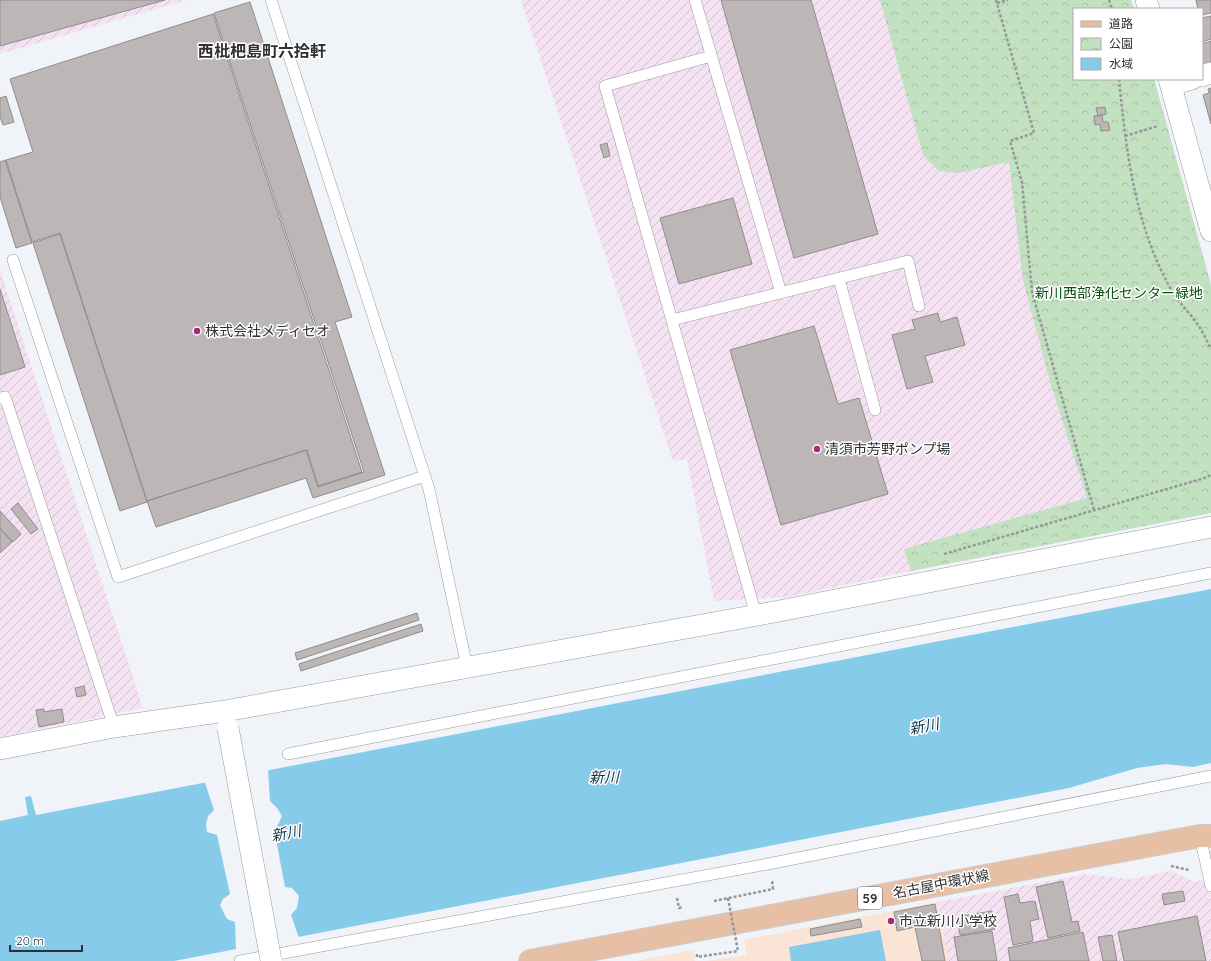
<svg xmlns="http://www.w3.org/2000/svg" width="1211" height="961" viewBox="0 0 1211 961" font-family="Quicksand,'Noto Sans JP',sans-serif">
  <defs>
    <pattern id="industrial-furrows" width="10" height="10" patternUnits="userSpaceOnUse"><rect width="10" height="10" fill="#f4e2f3"/><path d="M-1 1l2-2M0 10L10 0M9 11l2-2" fill="none" stroke="#d2c2d1"/></pattern>
    <pattern id="park-crowns" width="20" height="18" patternUnits="userSpaceOnUse"><rect width="20" height="18" fill="#c2e1c1"/><path d="M2 6a3 3 0 1 1 6 0M12 15a3 3 0 1 1 6 0" fill="none" stroke="#a7c1a6"/></pattern>
  </defs>
  <rect width="100%" height="100%" fill="#f0f3f7"/>
  <!-- industrial -->
  <path fill="url(#industrial-furrows)" d="M0,0H186L0,54Z
    M521,0H1131L1134,9H1074V79H1154L1211,285V513L911,571L787,597L714,601L687,459L673,461Z
    M0,270L143,708L0,737Z
    M1171,871L1195,882L1211,878V961H948L937,902L1086,874L1131,879Z"/>
  <!-- education -->
  <path fill="#f9e4d6" d="M937,902L948,961H706L747,955L744,940Z
    M693,950L695,961H637Z"/>
  <!-- park -->
  <path fill="url(#park-crowns)" d="M880,0H1131L1134,9H1074V79H1154L1211,285V513L911,571L904,549L1087,498L1050,382L1023,280L1009,162L958,173L939,171L923,155Z"/>
  <!-- water -->
  <path fill="#87cbeb" d="M1211,589V763L1193,767L1166,764L1137,768L1069,788L174,961H0V821L28,815L25,797L31,796L36,815Z
    M880,930L886,961H791L789,947Z"/>
  <!-- pier -->
  <path fill="#f0f3f7" d="M268,768L270,801L277,808L282,816L279,823L274,829L285,887L292,888L299,896L297,908L291,915L299,938L236,951L235,922L227,919L220,905L223,899L230,894L217,835L207,832L206,824L208,816L214,810L204,780Z"/>
  <!-- building -->
  <path fill="#bcb7b6" stroke="#918c8b" d="M0,0H165L0,46Z
    M721,0H811L878,234L794,258Z
    M1196,0H1211V13L1202,15V9H1198Z
    M250,2L352,317L335,322L385,475L313,498L306,478L156,527L147,501L306,450L318,487L364,472L214,13Z
    M213,14L362,472L318,486L307,450L147,501L60,233L32,242L6,160L33,152L10,79Z
    M1211,16V39L1202,42V18Z
    M1211,41V63L1202,65V44Z
    M1211,88V124L1203,95L1209,93L1208,89Z
    M6,96L14,122L3,125L0,117V98Z
    M1105,107L1106,114L1098,116L1096,108Z
    M1102,115L1103,122H1108L1110,130L1101,131L1100,124L1095,125L1094,116Z
    M607,143L610,156L604,158L600,145Z
    M5,160L32,243L16,248L0,197V162Z
    M733,198L752,264L679,284L660,218Z
    M60,234L147,502L120,511L33,243Z
    M0,289L25,367L0,375Z
    M938,313L940,322L957,317L965,345L925,356L933,382L907,389L892,335L915,329L912,320Z
    M814,326L838,404L859,398L888,494L781,525L730,350Z
    M18,503L38,529L31,534L11,509Z
    M0,511L21,534L13,542L0,528Z
    M0,528L12,542L0,553Z
    M417,613L419,620L297,660L295,653Z
    M421,624L423,631L301,671L299,664Z
    M84,686L86,695L77,697L75,688Z
    M44,709V712L62,709L64,722L39,727L36,710Z
    M1063,881L1072,922L1078,921L1080,931L1048,938L1036,887Z
    M1183,891L1185,901L1164,905L1162,894Z
    M1018,894L1020,903L1035,901L1039,919L1030,921L1033,941L1013,945L1004,897Z
    M935,904L945,961H922L915,927L897,931L894,912Z
    M992,911L995,929L960,935L957,917Z
    M1197,916L1206,961H1124L1118,932Z
    M860,919L862,927L811,936L810,929Z
    M992,931L997,961H958L954,937Z
    M1083,932L1089,961H1010L1008,948Z
    M1112,935L1117,961H1103L1098,937Z"/>
  <g fill="none" stroke-linecap="round" stroke-linejoin="round">
    <!-- lane casing -->
    <g stroke="#96999d" stroke-width="12">
      <path id="lane" d="M271,0L429,489L467,667
        M695,0L781,293
        M711,56L605,86L756,615
        M13,260L118,577L425,476
        M839,279L875,410
        M672,320L908,261L919,306
        M0,398L5,397L114,727
        M288,754L1211,573
        M1200,836L1211,886
        M240,961L768,864L1211,776"/>
    </g>
    <!-- street casing -->
    <g stroke="#96999d" stroke-width="22">
      <path id="street" d="M1146,0L1149,9
        M1202,76L1211,73
        M1169,79L1211,231
        M1171,85L1192,79
        M0,749L114,727L225,711L774,612L1211,527"/>
    </g>
    <!-- primary casing -->
    <g stroke="#cdcdce" stroke-width="24">
      <path id="primary" d="M530,961L1200,836H1211"/>
    </g>
    <!-- path -->
    <path stroke="#95979a" stroke-width="2.5" stroke-dasharray="3 2" stroke-linecap="butt" d="M996,0L1034,133L1010,141L1022,182L1032,292L1094,510
      M1109,0L1112,9
      M997,3L1008,0
      M1119,79C1126,151 1135,227 1172,291C1179,303 1190,313 1198,325C1203,332 1207,341 1211,349
      M1125,136L1158,126
      M944,554L1208,477L1211,474
      M1171,866L1189,870
      M677,898L679,908L682,907
      M714,901L773,889L772,880
      M697,954V957L738,951"/>
    <!-- lane -->
    <use href="#lane" stroke="#fff" stroke-width="11"/>
    <!-- street -->
    <use href="#street" stroke="#fff" stroke-width="21"/>
    <!-- primary -->
    <use href="#primary" stroke="#e6bfa4" stroke-width="22"/>
    <!-- street-bridge casing -->
    <g stroke="#96999d" stroke-width="22" stroke-linecap="butt">
      <path id="street-bridge" d="M228,728L271,960"/>
    </g>
    <!-- path-bridge -->
    <path stroke="#95979a" stroke-width="2.5" stroke-dasharray="3 2" stroke-linecap="butt" d="M728,898L738,951"/>
    <!-- street-bridge -->
    <use href="#street-bridge" stroke="#fff" stroke-width="21"/>
  </g>
  <!-- markers -->
  <g fill="#a5287c" stroke="#fff" stroke-width="1.5">
    <circle cx="197" cy="331" r="4"/>
    <circle cx="817" cy="449" r="4"/>
    <circle cx="891" cy="921" r="4"/>
  </g>
  <g text-anchor="middle" dominant-baseline="central" stroke-width="3" stroke-linejoin="round" paint-order="stroke">
    <!-- shield labels -->
    <rect fill="#fff" stroke="#6d6e70" stroke-width="1" x="858" y="887" width="24" height="22" rx="3"/>
    <g font-size="13" font-weight="bold" fill="#2f3032">
      <text x="870" y="898">59</text>
    </g>
    <!-- park labels -->
    <g font-size="14" fill="#094e12" stroke="#fff">
      <text x="1119" y="293">新川西部浄化センター緑地</text>
    </g>
    <!-- poi labels -->
    <g font-size="14" fill="#2f3032" stroke="#fff" text-anchor="start">
      <text x="205" y="331">株式会社メディセオ</text>
      <text x="825" y="449">清須市芳野ポンプ場</text>
      <text x="899" y="921">市立新川小学校</text>
    </g>
    <!-- street labels -->
    <g font-size="14" fill="#2f3032" stroke="#fff">
      <text transform="translate(941 884) rotate(-11)">名古屋中環状線</text>
    </g>
    <!-- water labels -->
    <g font-size="15" font-style="italic" fill="#163644" stroke="#fff">
      <text transform="translate(924 726) rotate(-11)">新川</text>
      <text transform="translate(604 777) rotate(-1)">新川</text>
      <text transform="translate(286 833) rotate(-11)">新川</text>
    </g>
    <!-- quarter labels -->
    <g font-size="16" font-weight="bold" fill="#2f3032" stroke="#fff">
      <text x="262" y="51">西枇杷島町六拾軒</text>
    </g>
  </g>
  <!-- legend -->
  <rect x="1073" y="8" width="130" height="72" fill="#ffffff" stroke="#acacad"/>
  <rect x="1081" y="21" width="20" height="6" fill="#e6bfa4" stroke="#acacad"/>
  <text x="1109" y="28" font-size="12" fill="#2f3032">道路</text>
  <rect x="1081" y="38" width="20" height="12" fill="url(#park-crowns)" stroke="#acacad"/>
  <text x="1109" y="48" font-size="12" fill="#2f3032">公園</text>
  <rect x="1081" y="58" width="20" height="12" fill="#87cbeb" stroke="#acacad"/>
  <text x="1109" y="68" font-size="12" fill="#2f3032">水域</text>
  <!-- scale -->
  <path d="M10 945v6h72v-6" fill="none" stroke="#2f3032" stroke-width="2"/>
  <text x="16" y="945" font-size="12" fill="#2f3032" stroke="#ffffff" stroke-width="3" paint-order="stroke">20 m</text>
</svg>
